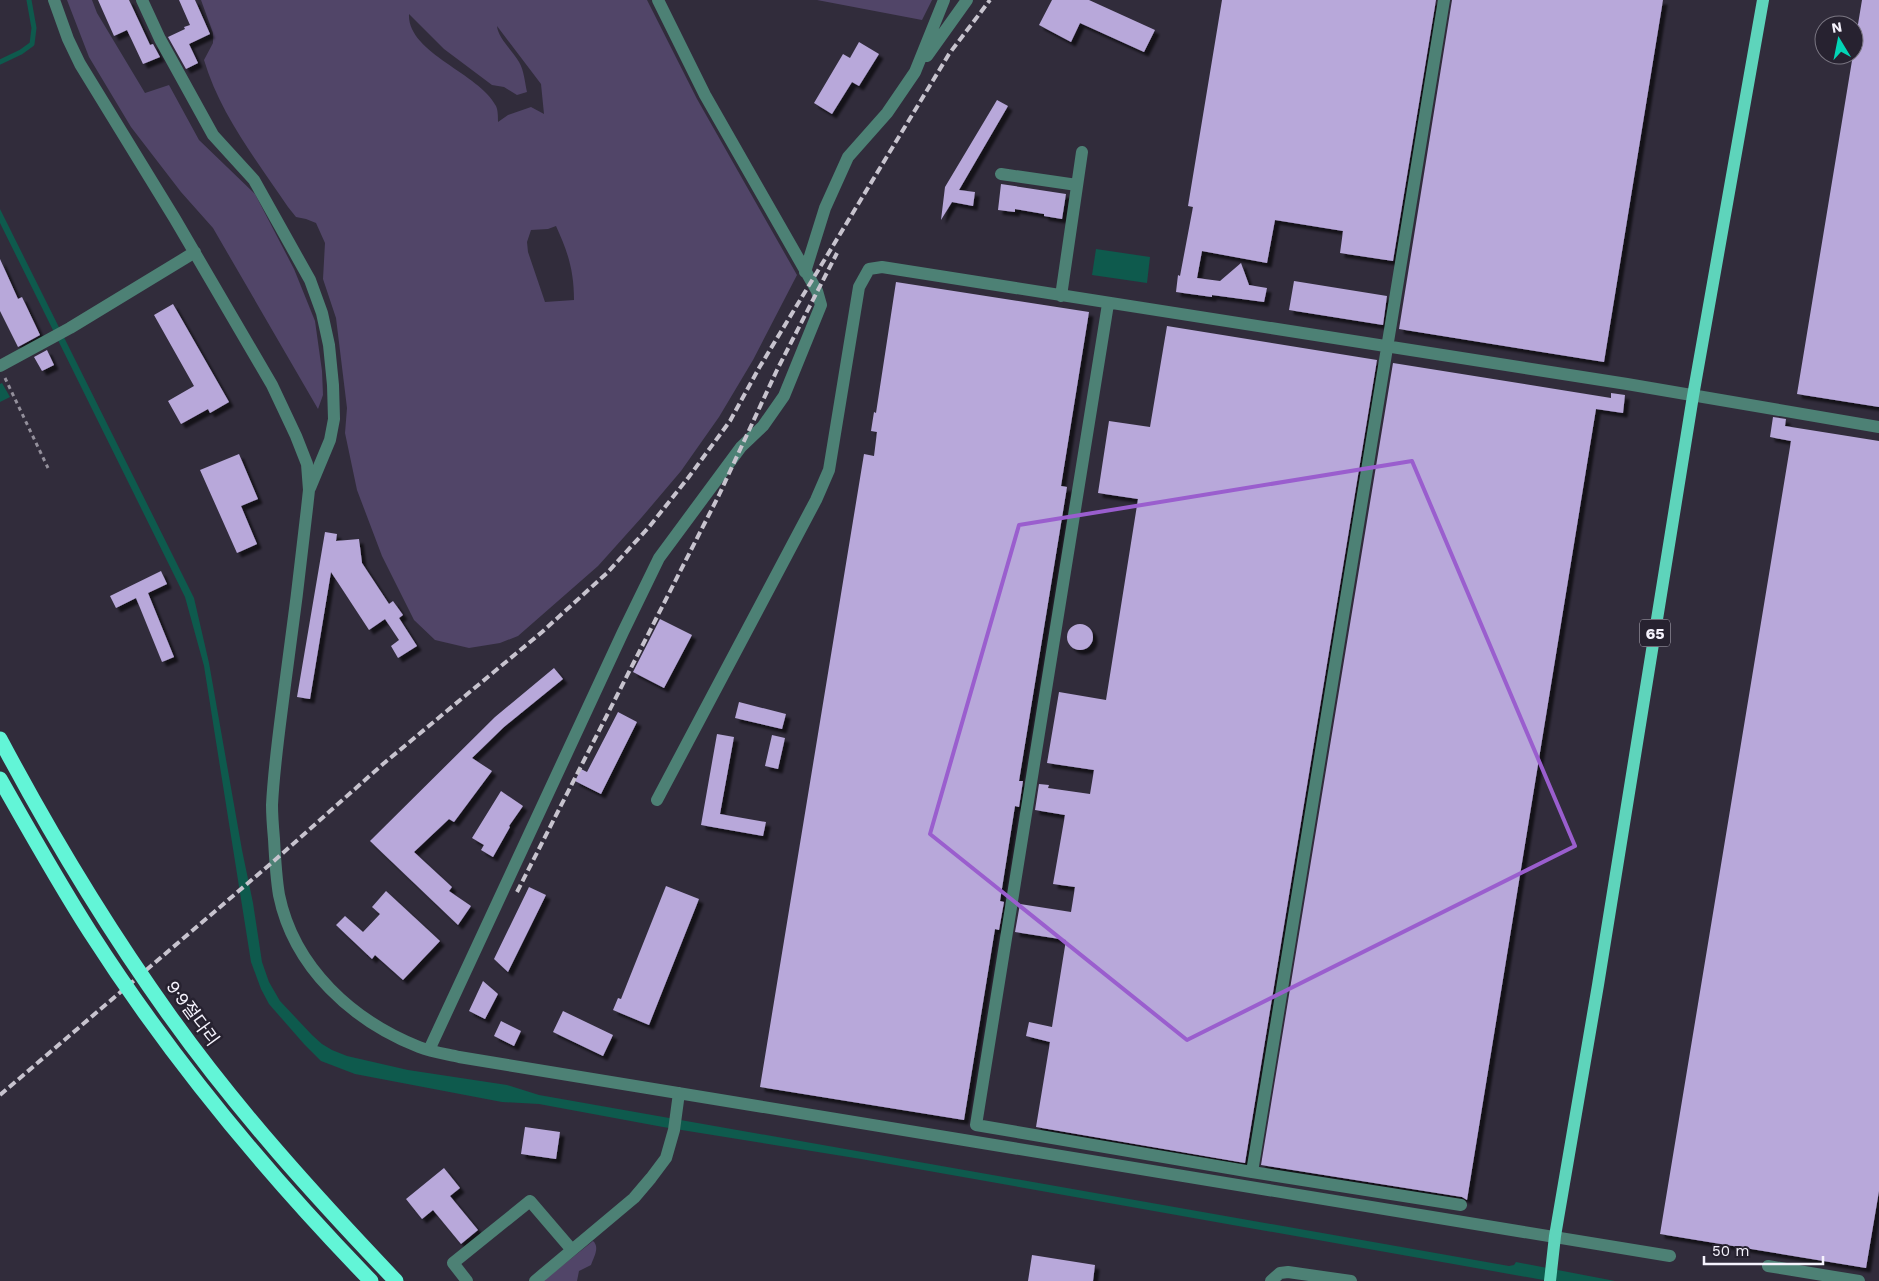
<svg xmlns="http://www.w3.org/2000/svg" width="1879" height="1281" viewBox="0 0 1879 1281" font-family="'Work Sans','Noto Sans KR',sans-serif">
  <defs>
    <filter id="shadow"><feDropShadow dx="4.5" dy="4.5" stdDeviation="1" flood-color="#0009"/></filter>
  </defs>
  <rect width="100%" height="100%" fill="#312c3b"/>
  <!-- green -->
  <path fill="#514568" fill-rule="evenodd" d="M67,0H92L97,13L145,93L169,85L199,140L255,194L294,269L315,321L322,371L323,395L318,409L213,228L181,192L131,127L89,57Z
    M201,0H647L697,99L797,275L753,360L719,417L681,471L642,517L598,566L518,636L500,643L469,648L435,640L414,620L382,556L357,490L345,433L347,408L336,318L323,279L325,243L316,223L306,219L296,217L288,207C257,161 220,114 204,60L213,43V33ZM409,14L444,49L492,85L504,87L517,95L527,92C525,83 524,70 519,62C512,50 498,38 497,26L541,84L544,114L531,107L508,115L498,122C498,117 498,110 496,106C479,73 407,53 409,14ZM556,226C568,252 574,271 574,300L545,302L528,252L527,242L531,230L548,229Z
    M817,0H932L922,20Z
    M593,1241C600,1247 594,1257 591,1265L579,1271L577,1281H543Z"/>
  <!-- water -->
  <path fill="#0e5a4d" d="M0,209L194,598L209,663L242,850L253,903L262,962L269,982L280,1001L312,1035L322,1044L332,1050L347,1056L408,1070L507,1085L539,1095L1509,1266L1514,1265L1516,1262L1615,1281H1549L861,1159L663,1127L539,1104L502,1102L355,1074L321,1061L304,1044L269,1004L261,989L251,962L204,666L185,597L0,223Z
    M1096,249L1150,257L1147,283L1092,275Z
    M2,383L10,397L0,402V384Z"/>
  <g fill="none" stroke-linecap="round" stroke-linejoin="round">
    <!-- stream -->
    <path stroke="#0e5a4d" stroke-width="5" d="M0,62L21,52L32,44L34,28L29,0"/>
  </g>
  <!-- building -->
  <path fill="#b8a8da" filter="url(#shadow)" d="M98,0H129L150,45L153,44L160,57L143,64L127,30L114,36Z
    M179,0H195L210,34L189,44L198,63L186,69L168,37L185,29L184,27L190,25Z
    M1052,0H1089L1155,30L1144,52L1080,23L1071,42L1039,25Z
    M1222,0H1436L1393,261L1340,253L1343,231L1275,220L1267,263L1202,251L1197,278L1220,281L1241,263L1249,285L1267,288L1264,302L1212,295V297L1176,292L1178,275L1180,276L1193,207L1188,206Z
    M1452,0H1663L1604,362L1399,329Z
    M1862,0H1879V407L1797,394Z
    M859,42L879,54L859,86L852,82L832,114L814,103L843,54L850,58Z
    M997,100L1008,106L959,190L975,192L973,206L952,202L941,220L945,187Z
    M1001,184L1066,194L1062,219L1044,216V214L1015,209V212L998,210Z
    M0,259L18,299L22,297L40,335L18,347L0,311Z
    M1294,281L1387,296L1383,325L1289,310Z
    M896,282L1089,312L1061,486L1067,487L1019,781H1023L1019,807L1015,806L1000,901L1004,902L999,930L995,929L964,1120L760,1087L864,454L874,456L877,432L871,431L874,412L876,413Z
    M173,304L229,402L210,413L208,409L181,424L168,401L194,386L154,315Z
    M1167,326L1377,360L1245,1163L1036,1127L1050,1042L1026,1036L1029,1022L1052,1027L1066,940L1015,932L1020,904L1071,912L1075,887L1053,884L1065,815L1035,810L1039,784L1049,785L1048,788L1090,794L1094,770L1047,763L1059,692L1106,700L1138,499L1098,493L1109,421L1150,427Z
    M47,350L54,365L42,371L34,357Z
    M1393,363L1611,398V393L1625,395L1623,413L1596,409L1467,1200L1462,1197L1261,1165Z
    M1773,417L1786,419L1785,426L1879,441V1191L1866,1268L1660,1234L1791,441L1770,437Z
    M239,454L258,499L241,506L257,544L237,553L200,470Z
    M325,532L337,534L336,541L359,539L362,563L389,604L393,601L403,615L399,618L417,646L398,658L391,646L399,640L385,619L369,630L331,572L310,699L297,697Z
    M161,571L167,584L148,593L174,657L162,662L136,598L116,608L110,596Z
    M660,619L692,635L664,688L633,672Z
    M1067 637a13 13 0 1 1 26 0a13 13 0 1 1-26 0Z
    M554,668L563,679L504,727L472,758L492,771L454,822L449,819L414,852L452,887L449,891L471,906L458,925L370,841L495,717Z
    M739,702L786,714L782,729L735,718Z
    M618,712L637,722L601,794L575,781L581,769L587,772Z
    M717,734L734,737L720,814L766,822L763,836L701,825Z
    M772,735L785,738L778,769L765,766Z
    M501,791L523,806L509,826L510,827L493,857L481,850L484,845L472,838Z
    M666,886L699,899L649,1025L613,1010L618,998L621,999Z
    M529,887L546,895L508,972L494,959Z
    M386,891L440,941L403,980L375,955L372,959L336,925L345,916L363,932L380,914L372,907Z
    M483,981L498,994L485,1019L469,1011Z
    M563,1011L613,1035L603,1056L553,1032Z
    M501,1021L521,1031L514,1046L494,1036Z
    M525,1127L560,1132L556,1159L521,1154Z
    M444,1168L460,1188L450,1196L478,1230L461,1244L433,1210L422,1219L406,1199Z
    M1032,1255L1095,1265L1093,1281H1028Z"/>
  <g fill="none" stroke-linecap="round" stroke-linejoin="round">
    <!-- path -->
    <path stroke="#94909c" stroke-width="3" stroke-dasharray="4 4" stroke-linecap="butt" d="M5,378L48,468"/>
    <!-- minor -->
    <path stroke="#4d8175" stroke-width="12" d="M54,0L68,39L80,64L175,219L272,385L296,436L307,464L309,490C302,555 294,620 285,685C280,725 274,765 272,805C272,816 273,828 274,839C275,858 276,877 279,895C294,968 353,1021 419,1047C432,1052 446,1054 459,1057L1670,1256
      M142,0L160,39L213,135L254,180L310,280L322,313L329,345L333,385L334,419L330,440L310,488
      M927,56L967,0
      M1001,174L1077,185
      M805,272L825,208L848,157L887,113L915,72L944,0
      M1061,296L1082,152
      M1108,304L976,1125L1252,1172L1444,0
      M0,366L70,328L195,252
      M657,800L816,500L829,470L859,287L869,269L882,267L1627,384L1879,427
      M429,1050L623,632L659,558L741,447L763,426L784,396L821,305L817,291L705,95L658,0
      M1252,1172L1461,1205
      M1768,1266L1859,1281
      M467,1281L453,1263L530,1201L572,1250
      M535,1281L634,1198L651,1178L666,1158L674,1130L679,1093
      M1271,1281L1280,1273L1288,1272L1351,1281"/>
    <!-- major -->
    <path stroke="#5ed4bb" stroke-width="12" d="M1550,1281L1555,1236L1598,985L1693,396L1763,0"/>
    <!-- rail -->
    <path stroke="#c7c3ce" stroke-width="4" stroke-dasharray="8 4" stroke-linecap="butt" d="M517,892L719,495L777,370L837,253
      M0,1095L275,860L383,764L542,632L607,573L649,527L688,478L730,421L759,368L949,54L990,0"/>
    <!-- highway-bridge -->
    <path stroke="#62f5d7" stroke-width="15" d="M0,739C51,835 107,928 170,1016C237,1110 316,1197 396,1281
      M0,779C29,830 58,882 90,932C170,1057 267,1174 371,1281"/>
  </g>
  <!-- marked area -->
  <path fill="none" stroke="#9a5ece" stroke-width="4" stroke-linejoin="round" d="M1412,461L1575,846L1187,1040L930,834L1019,525Z"/>
  <g text-anchor="middle" dominant-baseline="central" stroke-width="5" stroke-linejoin="round" paint-order="stroke">
    <!-- shield labels -->
    <rect fill="#272230" stroke="#b8b4c0" stroke-width="1" x="1640" y="619.5" width="30" height="27" rx="4"/>
    <g font-size="16" font-weight="bold" fill="#f6f3fd">
      <text x="1655" y="633">65</text>
    </g>
    <!-- street labels -->
    <g font-size="18" fill="#f6f3fd" stroke="#272230">
      <text transform="translate(193 1013) rotate(54)">9·9절다리</text>
    </g>
  </g>
  <!-- north arrow -->
  <g transform="translate(1839 40) rotate(350)"><circle r="24" fill="#272230" stroke="#7a7682"/>
  <path d="M0-4L9 19L0 12L-9 19Z" fill="#03d5b6"/>
  <text y="-8" font-size="14" font-weight="bold" text-anchor="middle" fill="#f6f3fd">N</text>
  </g>
  <!-- scale -->
  <path d="M1704 1256v8h119v-8" fill="none" stroke="#f6f3fd" stroke-width="2.5"/>
  <text x="1712" y="1256" font-size="15" fill="#f6f3fd" stroke="#272230" stroke-width="4" paint-order="stroke">50 m</text>
</svg>
